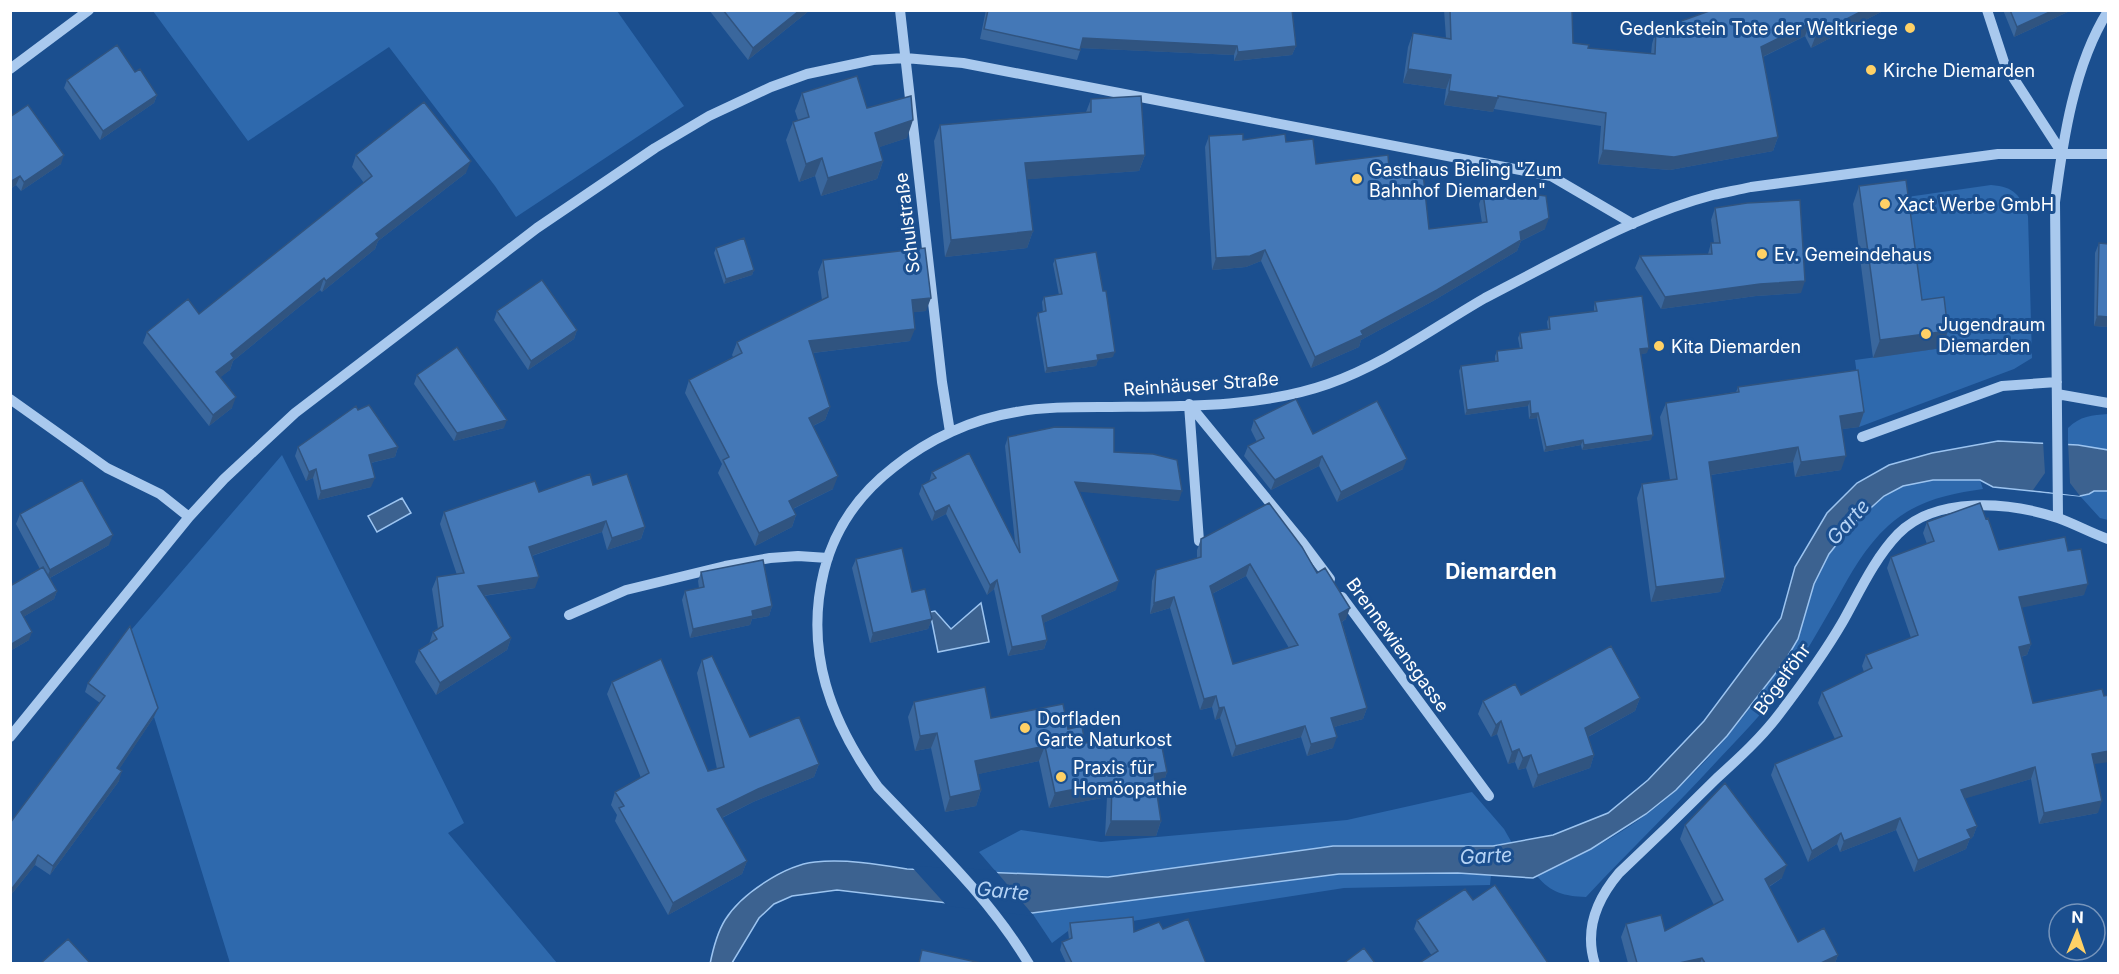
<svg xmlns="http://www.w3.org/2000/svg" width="2119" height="974" viewBox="0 0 2119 974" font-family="Inter,sans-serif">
  <rect width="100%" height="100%" fill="#1b4f8f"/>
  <!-- green -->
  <path fill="#2e69ad" d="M153,11H617L684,106L516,217L495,186L389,47L248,141Z
    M1991,185C2015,187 2020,195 2028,216L2032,358L2014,369L1859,427L1853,384L1858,383L1855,360L1942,348L1915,318L1900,198Z
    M2108,414V450L2068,445V428C2080,416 2092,415 2108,414Z
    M282,455L464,823L448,833L557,963H230L154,717L126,636Z
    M1933,480H1980L1983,489C1948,494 1915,501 1888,526C1865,547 1851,573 1836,600C1820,628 1803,658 1784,685C1764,712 1741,736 1718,760C1675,807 1629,851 1586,897C1564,896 1551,893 1537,876C1586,854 1636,827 1676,790C1717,753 1752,707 1784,662C1801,638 1804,613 1813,586C1826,549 1865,502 1902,486C1911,482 1923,482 1933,480Z
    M2094,491H2108V520L2100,518L2080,496L2089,494Z
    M1472,792L1504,829L1512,843L1493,846H1333L1108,877L997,873L979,852L1021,830L1101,842L1347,820Z
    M1458,873L1491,875L1490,885L1344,888L1068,931L1052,943L1032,913L1339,874Z"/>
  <!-- water -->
  <path fill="#3c6290" stroke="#9cc4f0" stroke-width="1.5" d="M1998,441L2078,445L2108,450V491H2094L2089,494L2080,496L1993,487L1980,480H1933L1903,486L1884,496L1853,524L1829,554L1814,584L1798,639L1785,661L1727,736L1676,790L1646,814L1591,849L1533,878L1458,873L1339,874L1032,913L837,890L792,896L774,904L759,918L732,963L710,964C713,949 717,933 725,920C741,894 785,865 815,862C845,859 877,864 907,869L1108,877L1333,846H1493L1553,835L1608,813L1648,780L1704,721L1781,618L1795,567L1827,513L1857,483L1889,465L1932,453Z
    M402,498L411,513L377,532L368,516Z
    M981,603L989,642L938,652L930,612L935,611L951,629Z"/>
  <!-- pier -->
  <path fill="#1b4f8f" d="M2043,441L2068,442L2070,483L2080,496L2033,490L2045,473Z
    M911,866L995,870L1034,916L947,906Z"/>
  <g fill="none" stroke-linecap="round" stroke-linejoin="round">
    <!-- minor -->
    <path stroke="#a9c9ee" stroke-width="10" d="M900,10L942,382L950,432
      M1987,10L2005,65L2062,153
      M10,69L89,10
      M2057,394L2108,403
      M10,399L107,468L160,494L189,517
      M1189,404L1303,543L1330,579
      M1189,405L1199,541
      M1862,437L2002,386L2057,382
      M2058,518L2055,202C2063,140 2074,65 2108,11
      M1342,597L1489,796
      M569,615L626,590L725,566L770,558L798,556L828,558
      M10,737L189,517L224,479L295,413L537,228L655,148L709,116L771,87L807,74L873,60L905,58L963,63L1551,176L1633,224
      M1029,964C989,897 931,843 878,787C831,722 804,652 824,571C835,527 859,494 894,467C929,439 972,419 1016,412C1043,407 1071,407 1099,407C1173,406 1257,409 1328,384C1385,364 1433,328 1485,298C1506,287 1527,276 1548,265C1600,238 1655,210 1713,195C1726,192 1738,190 1751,187L1998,154H2108
      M1595,964C1584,930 1597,899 1619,873C1652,842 1685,810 1717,778C1739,758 1762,737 1780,713C1802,684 1824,654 1842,623C1859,593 1874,559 1898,534C1937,495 2010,502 2058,518C2075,524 2091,533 2108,539"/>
  </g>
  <!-- wall -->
  <path fill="#3a679d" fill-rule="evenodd" d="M709,10H810L748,60Z
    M986,10H1292L1296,46L1292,55L1234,61V55L1081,48L1077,60L980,39Z
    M1444,10H1572L1573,43L1588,48L1651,54L1652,44L1656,30L1885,10L1811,48L1805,36L1763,57L1778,137L1773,151L1670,170L1598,164L1601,126L1494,109L1493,112L1444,105L1446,89L1403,83L1408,47L1413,33L1446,38Z
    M2003,10H2072L2014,37Z
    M135,72L157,95L154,103L100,140L64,88L67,80Z
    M802,93L867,108L907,138L879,147L883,161L877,179L821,196L815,176L799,182L786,140L793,122L798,120L795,111Z
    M1091,99L1145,155L1139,171L1027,179L1033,231L1027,248L945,257L934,141L940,125L1086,112Z
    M10,117L61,164L21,191L16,185L10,189Z
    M1209,136L1286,142L1316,164L1389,168L1429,229L1482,223L1479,204L1483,193L1514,192L1545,229L1521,241L1517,251L1433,301L1361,340L1359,347L1311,368L1261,261L1246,267L1212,270L1205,147Z
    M356,155L466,173L378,241L375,249L322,292L320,290L233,361L230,370L220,377L232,408L209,426L143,343L147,332L199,314L364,183L352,167Z
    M1859,186L1922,300L1942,348L1873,358L1853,204Z
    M1715,208L1801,293L1756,296L1661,309L1635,268L1640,256L1708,254L1711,243H1714L1711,220Z
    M2099,243L2109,327L2094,326L2095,253Z
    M716,248L754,270L752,275L724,284L714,253Z
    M1055,259L1113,357L1098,359L1096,366L1045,373L1036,318L1038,313L1043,312L1042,302L1044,297L1059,295L1053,264Z
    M823,260L926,311L913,312L910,341L813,353L830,407L825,420L813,426L833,489L793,509L796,515L792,527L755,546L718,473L722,464L685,393L689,380L733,357L732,355L737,342L822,300L818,272Z
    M1595,302L1647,353L1641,354L1651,440L1582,450L1581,445L1544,452L1537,418L1529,419L1528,406L1465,415L1459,371L1461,366L1495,361V356L1497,351L1520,349L1518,338L1520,333L1548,329L1547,322L1549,317L1594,312V307Z
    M497,311L577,330L574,339L528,370L494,320Z
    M417,375L504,428L454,441L414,384Z
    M1738,387L1864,412L1859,427L1842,429L1841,470L1795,477L1793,462L1711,475L1725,578L1720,592L1651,602L1637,498L1642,484L1670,480L1660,417L1666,403L1736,392Z
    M1254,420L1313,434L1403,469L1337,502L1319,466L1271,490L1244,456L1248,446L1257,442L1251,430Z
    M1008,437L1114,452L1179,501L1079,491L1116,590L1043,623L1047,640L1044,649L1008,656L994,589L987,595L946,514L932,521L919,494L922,485L929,482L932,472L1015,542L1005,446Z
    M298,447H398L395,457L371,463V487L318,500L313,478L306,481L295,456Z
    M593,485L645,527L641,539L607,550L602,532L532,556L535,588L484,596L511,638L507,650L436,695L415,662L419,650L429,644L433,632L438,629L432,589L437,577L457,575L440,524L444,512L539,492Z
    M20,514L109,545L50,578L57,591L54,599L23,617L29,640L10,651V586L40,569L16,524Z
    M1986,519L1999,550L2068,551L2084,595L2021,607L2031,644L2027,655L2021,657L2033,703L2094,764L2098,813L2039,824L2031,779L1965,798L1977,826L1973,837L1970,838L1966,849L1914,872L1896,830L1840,852L1837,844L1808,862L1771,775L1775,764L1835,739L1818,703L1822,692L1864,672L1862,666L1866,655L1911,638L1887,568L1891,557L1927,544L1923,533L1927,522Z
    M1201,539L1317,573L1346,619L1342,622L1367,708L1363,719L1334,727L1333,748L1307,756L1301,737L1232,757L1220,718L1215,720L1212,707L1200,710L1170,608L1150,614L1152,581L1156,570L1197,558V550ZM1246,576L1289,648L1233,664L1212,594Z
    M856,559L912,592L932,619L928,629L870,643L852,568Z
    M701,572L772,606L769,616L752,619L750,625L690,638L682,600L685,591L699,588L698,581Z
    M702,660L750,737L819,764L814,777L753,802L722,818L747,861L742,874L668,915L615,821L617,815L611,805L615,792L641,778L607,694L612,682L708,771L717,769L697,673Z
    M88,683L158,708L154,717L119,769V781L50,875L35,865L10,896L100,703L85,692Z
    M1521,695L1640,698L1635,711L1588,737L1594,755L1590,768L1533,788L1526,768L1518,770L1515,762L1508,764L1497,734L1491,737L1478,714L1483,701Z
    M914,702L991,718L1068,729L1085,743L1117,744L1158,743L1167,772L1162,787L1156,788L1161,821L1156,836H1105L1107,797L1049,808L1039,761L978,774L981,790L976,806L945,812L931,748L915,751L908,717Z
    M1685,825L1782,878L1769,887L1798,942L1838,955L1835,963H1628L1621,937L1626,924L1665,931L1714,905L1680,839Z
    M1473,900L1548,963L1432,956L1414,929L1417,920Z
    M1070,923L1134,932L1163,929L1206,963H1066L1060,950L1062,942L1069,939L1068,931Z"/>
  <!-- shaded-wall -->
  <path fill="#305480" d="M800,10H810L748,60L753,48Z
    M1864,10H1885L1811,48L1816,35Z
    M2054,10H2072L2014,37L2017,27Z
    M1810,23L1805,36L1756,60L1761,47Z
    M1083,38L1237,46L1234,55L1079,48Z
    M1296,46L1292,55L1234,61L1238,52Z
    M1408,69L1451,75L1446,89L1403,83Z
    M1449,91L1498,98L1493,112L1444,105Z
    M157,95L154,103L100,140L103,131Z
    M913,120L907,138L868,151L875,133Z
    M1778,137L1773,151L1670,170L1598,164L1603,150Z
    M64,155L61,164L21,191L24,182Z
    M1145,155L1139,171L1019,180L1025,163Z
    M822,158L815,176L799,182L806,164Z
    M471,161L466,173L378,241L375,249L322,292L326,281L376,234Z
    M883,161L877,179L821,196L828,178Z
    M20,176L16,185L10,189V182Z
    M1549,218L1545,229L1521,241L1517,251L1433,301L1361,340L1359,347L1311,368L1315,357L1361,331L1520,232Z
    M1033,231L1027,248L945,257L951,240Z
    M1265,250L1261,261L1246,267L1212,270L1216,258Z
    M754,270L752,275L724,284L726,279Z
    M324,278L320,290L233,361L230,370L212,384L216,372L231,354Z
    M1805,281L1801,293L1756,296L1661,309L1665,297L1760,284Z
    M931,298L926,311L907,313L912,300Z
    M2097,316L2109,317V327L2094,326Z
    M915,329L910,341L804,354L809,341Z
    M577,330L574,339L528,370L531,361Z
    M1948,331L1942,348L1873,358L1880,340Z
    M1649,348L1647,353L1638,355L1640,349Z
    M1115,352L1113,357L1095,360L1097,355Z
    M1098,360L1096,366L1045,373L1047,368Z
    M236,397L232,408L209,426L213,415Z
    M1530,401L1528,406L1465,415L1467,410Z
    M830,407L825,420L804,430L809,418Z
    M1864,412L1859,427L1835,430L1840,416Z
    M1538,413L1537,418L1529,419L1531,414Z
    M507,420L504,428L454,441L457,433Z
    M1653,435L1651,440L1582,450L1584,445Z
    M1583,440L1581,445L1544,452L1546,447Z
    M398,447L395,457L366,464L369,455Z
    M1798,447L1793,462L1704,476L1709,462Z
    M1322,456L1319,466L1271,490L1275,480Z
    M1846,456L1841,470L1795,477L1801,462Z
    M1407,459L1403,469L1337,502L1341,492Z
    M316,469L313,478L306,481L309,472Z
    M838,476L833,489L784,513L789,501Z
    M375,478L371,487L318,500L321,491Z
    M1075,482L1182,491L1179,501L1072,491Z
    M949,505L946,514L932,521L935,512Z
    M796,515L792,527L755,546L759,533Z
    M606,521L602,532L525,558L529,547Z
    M645,527L641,539L607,550L612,538Z
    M113,535L109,545L46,580L50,570Z
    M1250,564L1246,576L1206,597L1210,586Z
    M539,577L535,588L474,597L478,586Z
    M1725,578L1720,592L1651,602L1656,587Z
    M997,580L994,589L987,595L990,585Z
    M1119,581L1116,590L1039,625L1042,616Z
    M2088,584L2084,595L2015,609L2019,597Z
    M57,591L54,599L18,620L21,612Z
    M1174,597L1170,608L1150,614L1154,603Z
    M772,606L769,616L752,619L750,625L690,638L693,629L752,611Z
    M1350,608L1346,619L1335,626L1339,614Z
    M932,619L928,629L870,643L873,633Z
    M32,632L29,640L10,651V645Z
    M511,638L507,650L436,695L440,683Z
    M1047,640L1044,649L1008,656L1012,647Z
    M2031,644L2027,655L2015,658L2019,647Z
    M1216,696L1212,707L1200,710L1204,699Z
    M1640,698L1635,711L1580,741L1585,728Z
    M1224,707L1220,718L1215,720L1219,708Z
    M158,708L154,717L114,777L117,768Z
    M1367,708L1363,719L1327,729L1331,718Z
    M1501,721L1497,734L1491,737L1496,725Z
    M1305,726L1301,737L1232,757L1236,746Z
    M937,733L931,748L915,751L920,736Z
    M1337,737L1333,748L1307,756L1311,744Z
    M1045,746L1039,761L970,776L975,761Z
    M1519,749L1515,762L1508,764L1512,752Z
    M2109,751V762L2088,765L2092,754Z
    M1531,755L1526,768L1518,770L1523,758Z
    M1594,755L1590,768L1533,788L1538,775Z
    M819,764L814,777L753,802L713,822L717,809L758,789Z
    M2035,767L2031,779L1957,801L1961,790Z
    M122,771L119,781L50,875L53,866Z
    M1167,772L1162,787L1149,789L1154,774Z
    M1112,782L1107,797L1049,808L1055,793Z
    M981,790L976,806L945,812L950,797Z
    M2102,801L2098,813L2039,824L2044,813Z
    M1900,818L1896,830L1840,852L1844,841Z
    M1111,821H1161L1156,836H1105Z
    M1977,826L1973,837L1970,838L1966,849L1914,872L1918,860L1967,830Z
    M1841,833L1837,844L1808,862L1812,851Z
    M38,855L35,865L10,896V891Z
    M747,861L742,874L668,915L673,903Z
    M1787,865L1782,878L1760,892L1765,879Z
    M1838,955L1835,963H1821Z
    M1702,958L1700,963H1679Z"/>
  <!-- building -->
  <path fill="#4478b7" stroke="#305480" stroke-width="1.5" fill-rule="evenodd" d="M723,10H800L753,48Z
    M988,10H1124L1128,11V10H1292L1296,46L1238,52L1237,46L1083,38L1080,50L984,29Z
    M1450,10H1572L1573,43L1589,45L1588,48L1655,54L1656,30L1712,10H1864L1816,35L1810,23L1761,47L1778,137L1674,157L1603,150L1606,113L1498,96V98L1449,91L1451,75L1408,69L1413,33L1451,39Z
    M2010,10H2054L2017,27Z
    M117,45L135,72L140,69L157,95L103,131L67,80Z
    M857,76L867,108L911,96L913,120L875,133L883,161L828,178L822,158L806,164L793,122L809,117L802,93Z
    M1141,96L1145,155L1025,163L1033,231L951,240L940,125L1091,112V99Z
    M424,102L471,161L376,234L379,238L326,281L324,278L231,354L234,358L216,372L236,397L213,415L147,332L188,299L199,314L372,176L356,155Z
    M28,105L64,155L24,182L20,176L10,182V117Z
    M1243,134V140L1285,134L1286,142L1313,139L1316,164L1388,155L1389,168L1422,164L1429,229L1487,222L1483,193L1514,188V192L1546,196L1549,218L1520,232L1521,240L1437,290L1361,331L1363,335L1315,357L1265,250L1250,256L1216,258L1209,136Z
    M1906,180L1922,300L1944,297L1948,331L1880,340L1859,186Z
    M1800,200L1805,281L1760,284L1665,297L1640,256L1712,254L1711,243H1720L1715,208L1747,203Z
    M744,238L754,270L726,279L716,248Z
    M2099,243L2109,244V317L2097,316Z
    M925,248L931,298L912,300L915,329L809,341L830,407L809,418L838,476L789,501L796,515L759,533L723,460L729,457L689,380L742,353L737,342L828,297L823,260Z
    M1096,252L1103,291H1106L1115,352L1097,355L1098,360L1047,368L1038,313L1046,311L1044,297L1062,294L1055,259Z
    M542,280L577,330L531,361L497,311Z
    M1642,296L1649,348L1640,349L1653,435L1584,445L1583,440L1546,447L1538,413L1531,414L1530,401L1467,410L1461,366L1498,361L1497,351L1522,348L1520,333L1550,329L1549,317L1597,311L1595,302Z
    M457,347L507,420L457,433L417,375Z
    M1858,370L1864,412L1840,416L1846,456L1801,462L1798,447L1709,462L1725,578L1656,587L1642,484L1677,479L1666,403L1739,392L1738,387Z
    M1296,399L1313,434L1377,401L1407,459L1341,492L1322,456L1275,480L1248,446L1264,438L1254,420Z
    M369,405L398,447L369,455L375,478L321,491L316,469L309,472L298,447L356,406L358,410Z
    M1055,427L1114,428V452L1153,454L1177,460L1182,491L1075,482L1119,581L1042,616L1047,640L1012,647L997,580L990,585L949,505L935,512L922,485L936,478L932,472L969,453L1020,553L1008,437Z
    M590,474L593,485L627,474L645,527L612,538L606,521L529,547L539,577L478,586L511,638L440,683L419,650L437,639L433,632L443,626L437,577L464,573L444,512L535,481L539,492Z
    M82,480L113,535L50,570L20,514Z
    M1269,503L1302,547L1317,573L1325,568L1350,608L1339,614L1367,708L1331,718L1337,737L1311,744L1305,726L1236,746L1224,707L1219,708L1216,696L1204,699L1174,597L1154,603L1156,570L1201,557V539ZM1250,564L1298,645L1233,664L1210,586Z
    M1980,503L1986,519L1988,518L1999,550L2065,537L2068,551L2081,549L2088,584L2019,597L2031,644L2019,647L2033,703L2102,689L2104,696L2109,695V751L2092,754L2102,801L2044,813L2035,767L1961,790L1977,826L1967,830L1971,838L1918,860L1900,818L1844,841L1841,833L1812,851L1775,764L1842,736L1822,692L1872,668L1866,655L1918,635L1891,557L1934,541L1927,522Z
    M902,548L912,592L925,589L932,619L873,633L856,559Z
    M763,560L772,606L752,611L753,616L693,629L685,591L704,587L701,572Z
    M43,567L57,591L21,612L32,632L10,645V586Z
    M130,626L158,708L117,768L122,771L53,866L38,855L10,891V823L105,696L88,683Z
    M1611,646L1640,698L1585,728L1594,755L1538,775L1531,755L1523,758L1519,749L1512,752L1501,721L1496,725L1483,701L1515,684L1521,695Z
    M712,656L750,737L799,717L819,764L758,789L717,809L747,861L673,903L619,808L624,806L615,792L649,773L612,682L661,659L708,771L724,767L702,660Z
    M985,687L991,718L1063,704L1068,729L1082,726L1085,743L1116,737L1117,744L1157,737L1158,743L1161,742L1167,772L1154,774L1161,821H1111L1112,782L1055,793L1045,746L975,761L981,790L950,797L937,733L920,736L914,702Z
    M1725,783L1787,865L1765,879L1798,942L1824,928L1838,955L1821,963H1705L1702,958L1679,963H1637L1626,924L1661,915L1665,931L1723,900L1685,825Z
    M1495,885L1548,963H1419L1438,951L1417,920L1465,889L1473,900Z
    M1133,917L1134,932L1159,922L1163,929L1188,919L1206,963H1072L1062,942L1072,938L1070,923Z
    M68,939L90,963H41Z
    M1364,948L1375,963H1344Z
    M922,950L981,963H919Z"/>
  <!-- markers -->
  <g fill="#ffd166" stroke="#1b4f8f" stroke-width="2">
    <circle cx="1910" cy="28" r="6"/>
    <circle cx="1871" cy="70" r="6"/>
    <circle cx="1357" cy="179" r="6"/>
    <circle cx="1885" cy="204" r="6"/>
    <circle cx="1762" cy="254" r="6"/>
    <circle cx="1926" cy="334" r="6"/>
    <circle cx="1659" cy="346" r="6"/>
    <circle cx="1025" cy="728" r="6"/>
    <circle cx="1061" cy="777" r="6"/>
  </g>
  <g text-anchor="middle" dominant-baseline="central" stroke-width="6" stroke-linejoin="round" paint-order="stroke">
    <!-- poi labels -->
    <g font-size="18" fill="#fff" stroke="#1b4f8f" text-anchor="start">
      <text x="1898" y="28" text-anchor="end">Gedenkstein Tote der Weltkriege</text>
      <text x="1883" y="70">Kirche Diemarden</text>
      <text x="1369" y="169">Gasthaus Bieling "Zum<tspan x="1369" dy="21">Bahnhof Diemarden"</tspan></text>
      <text x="1897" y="204">Xact Werbe GmbH</text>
      <text x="1774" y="254">Ev. Gemeindehaus</text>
      <text x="1938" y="324">Jugendraum<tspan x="1938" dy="21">Diemarden</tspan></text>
      <text x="1671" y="346">Kita Diemarden</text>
      <text x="1037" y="718">Dorfladen<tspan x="1037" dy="21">Garte Naturkost</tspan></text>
      <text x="1073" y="767">Praxis für<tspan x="1073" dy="21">Homöopathie</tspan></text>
    </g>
    <!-- street labels -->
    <g font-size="18" fill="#fff" stroke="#1b4f8f">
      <text transform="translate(907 223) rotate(-97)">Schulstraße</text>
      <text transform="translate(1201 384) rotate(-4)">Reinhäuser Straße</text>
      <text transform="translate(1398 645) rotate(54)">Brennewiensgasse</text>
      <text transform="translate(1782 679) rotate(-54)">Bögelföhr</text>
    </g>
    <!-- water labels -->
    <g font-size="20" font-style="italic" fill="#b5d3f5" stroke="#1b4f8f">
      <text transform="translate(1848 522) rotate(-48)">Garte</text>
      <text transform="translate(1486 856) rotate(-3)">Garte</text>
      <text transform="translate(1003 891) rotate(6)">Garte</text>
    </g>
    <!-- quarter labels -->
    <g font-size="21" font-weight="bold" fill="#fff" stroke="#1b4f8f">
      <text x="1501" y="571">Diemarden</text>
    </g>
  </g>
  <!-- border -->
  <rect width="2119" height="974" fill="none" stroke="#ffffff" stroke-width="24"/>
  <!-- north arrow -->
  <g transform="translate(2077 932) rotate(2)"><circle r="28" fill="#1b4f8f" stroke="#7695bc" stroke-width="1.5"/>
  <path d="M0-4.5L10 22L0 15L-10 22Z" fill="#ffd166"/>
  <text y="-9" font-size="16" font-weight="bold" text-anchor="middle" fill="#ffffff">N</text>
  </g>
</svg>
